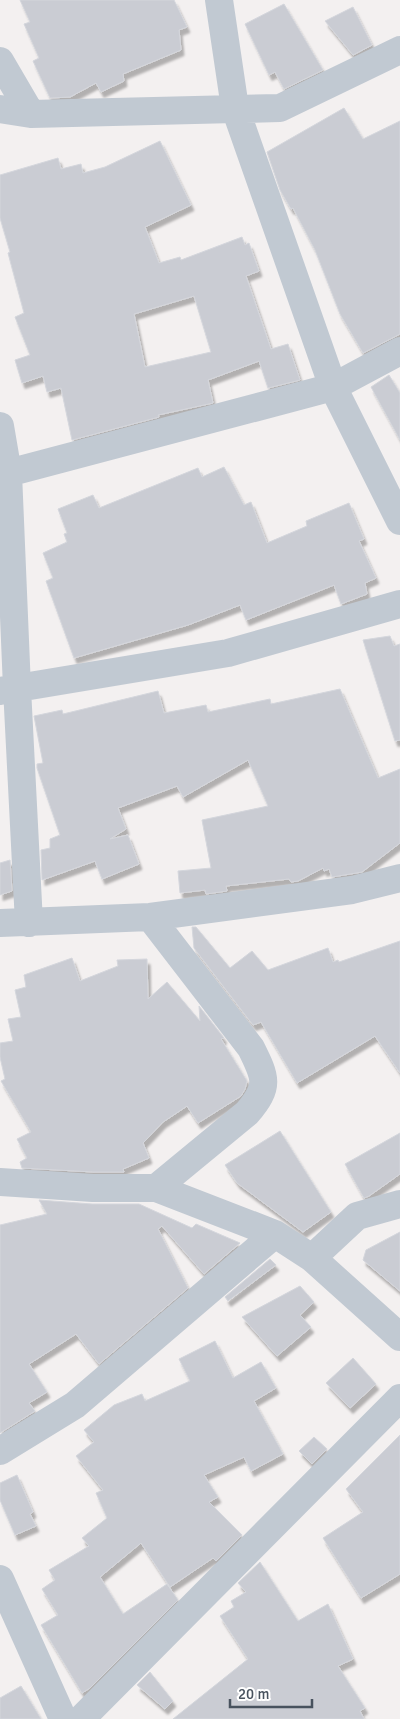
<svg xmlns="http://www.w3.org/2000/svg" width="400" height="1719" viewBox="0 0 400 1719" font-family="Signika,sans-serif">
  <defs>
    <filter id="shadow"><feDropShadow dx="3" dy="5.5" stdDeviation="1" flood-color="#0004"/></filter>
  </defs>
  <rect width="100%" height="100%" fill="#f3f0f0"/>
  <!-- building -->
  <path fill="#caccd3" stroke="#d4d6dc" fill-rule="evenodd" filter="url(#shadow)" d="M20,0H174L187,27L179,30L181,50L123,74L124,81L101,92L96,83L70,97L50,98L33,61L39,58L24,24L30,22Z
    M284,4L323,70L284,89L275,72L269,75L245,24Z
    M353,7L372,45L353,55L325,21Z
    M344,108L363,139L400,121V334L363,353L340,314L315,250L293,208L291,209L280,190L267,152Z
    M160,141L191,205L145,227L159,263L180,257L181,260L242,237L245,245L249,243L259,271L246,276L271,349L288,344L300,380L268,388L259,361L208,380L213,403L158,415L159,417L72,440L61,388L47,392L43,376L22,383L15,360L30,355L15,317L24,313L8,253L10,252L0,218V175L58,158L61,169L81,164L83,173L105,167ZM194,296L211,352L145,367L134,314Z
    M389,375L400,393V440L371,387Z
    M224,467L244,505L251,502L267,543L307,526L306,521L349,503L364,539L359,541L376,578L365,583L367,594L341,604L334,585L246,620L240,605L188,625L74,658L46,581L53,578L43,553L67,542L64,534L67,533L58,509L93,495L99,508L198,468L202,477Z
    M390,636L394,646L400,644V740L395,741L363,640Z
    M340,689L378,778L400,769V843L362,872L332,877L329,869L324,871L323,868L298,881L291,882L289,879L226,886L227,891L206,894L205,890L180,893L178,871L211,868L202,820L268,806L248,760L183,797L177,786L118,808L126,829L110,839L128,835L139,864L102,879L95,861L42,880L41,850L50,848V839L60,835L37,768V764L43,763L34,716L62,710L63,714L158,691L164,713L206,705L208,712L270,699L271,704Z
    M10,860L12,891L0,895V863Z
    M192,927H196L230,968L252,951L268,970L328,948L333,962L338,960L339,962L400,941V1073L375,1036L297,1083L261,1022L253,1025L194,948Z
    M72,958L80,981L118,966L117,960L147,959L148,999L167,982L200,1021L199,1006L224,1038L221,1039L247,1081L245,1089L241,1096L198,1123L187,1106L163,1122L143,1143L149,1158L123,1169L124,1172H94L22,1168L20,1162L27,1158L17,1139L31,1132L1,1081L5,1079L0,1057V1043L13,1041L8,1019L21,1017L15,990L26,987L24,975Z
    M280,1131L331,1212L303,1232L237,1183L225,1165Z
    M400,1133V1174L369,1196L364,1198L345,1164Z
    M39,1200L92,1204H139L192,1228L196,1224L240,1243L204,1274L162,1226L158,1229L188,1288L99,1364L76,1334L29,1364L47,1392L29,1403L35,1411L0,1433V1225L47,1214Z
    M400,1232V1291L363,1260L366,1250Z
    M270,1259L276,1265L228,1301L225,1297Z
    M300,1286L314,1302L300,1315L311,1327L277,1356L242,1317Z
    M215,1341L233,1378L261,1362L276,1388L254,1401L283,1454L251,1471L244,1457L204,1475L218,1497L209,1502L242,1535L216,1561L213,1558L170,1587L141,1543L100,1577L123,1614L167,1584L178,1600L90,1688L82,1693L41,1625L58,1615L42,1589L55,1580L49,1570L89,1546L82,1538L107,1518L96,1493L103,1490L76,1456L94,1442L84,1430L114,1405L142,1394L145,1401L190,1381L179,1359Z
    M353,1358L376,1384L350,1408L326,1383Z
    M400,1435V1574L361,1598L323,1538L363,1512L346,1489Z
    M314,1437L327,1449L312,1464L299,1451Z
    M17,1475L33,1512L30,1514L36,1526L15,1535L0,1500V1483Z
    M260,1562L298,1621L328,1604L353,1659L338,1666L365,1708L360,1711L364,1719H173L248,1659L220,1616L234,1607L231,1601L246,1592L238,1583Z
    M150,1672L173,1701L165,1709L137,1685Z
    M21,1686L41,1719H0V1698Z"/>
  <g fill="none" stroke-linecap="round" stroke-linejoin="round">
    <!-- minor -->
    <path stroke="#c1c9d2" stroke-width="28" d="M219,0L235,108L333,387L400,521
      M0,61L31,114
      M0,109L31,114L280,108L400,50
      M0,426L8,473L17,688L29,923
      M0,472L8,473L333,387L400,351
      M0,691L228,653L400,604
      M150,917L251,1048C266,1078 270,1086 247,1113L156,1188
      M0,923L150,917L352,890L400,878
      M0,1182L93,1188H156L275,1234L312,1258L400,1337
      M312,1258L357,1216L400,1204
      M0,1451L75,1405L275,1234
      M0,1579L63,1719
      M81,1719L400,1398"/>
  </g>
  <!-- scale -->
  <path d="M230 1699v8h82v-8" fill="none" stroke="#48525e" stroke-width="2.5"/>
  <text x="238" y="1699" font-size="15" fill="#48525e" stroke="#ffffff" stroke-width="4" paint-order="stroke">20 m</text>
</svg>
